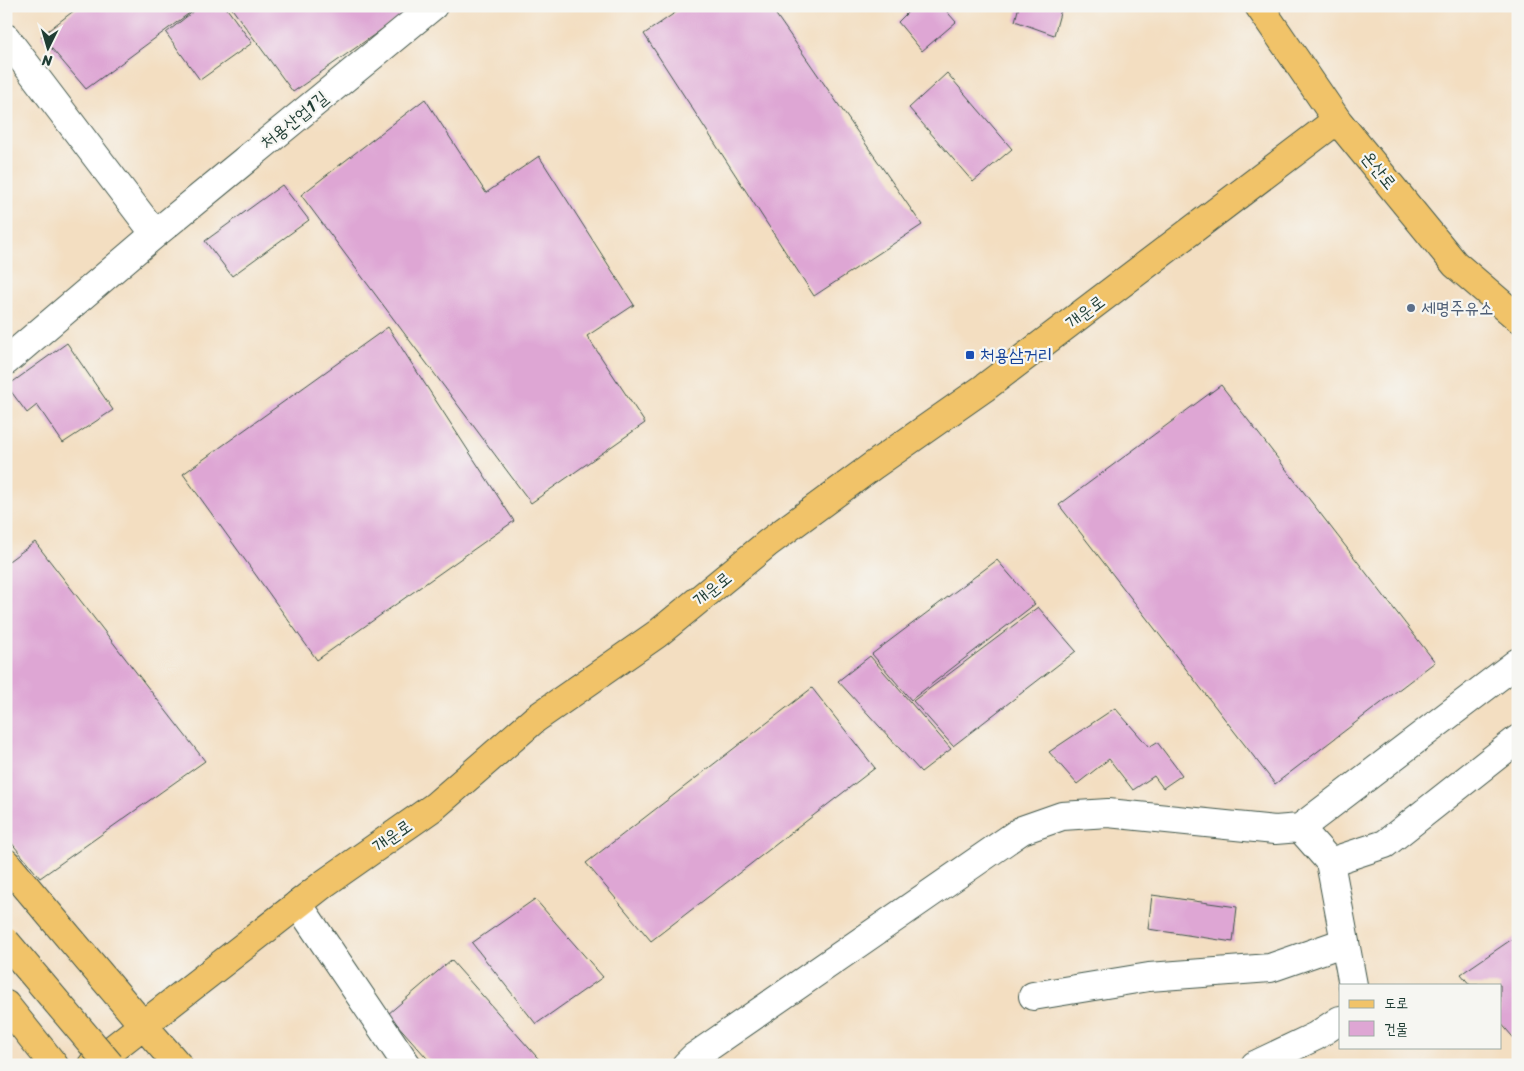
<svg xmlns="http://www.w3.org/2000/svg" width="1524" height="1071" viewBox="0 0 1524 1071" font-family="Sriracha,'Poor Story',sans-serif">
  <rect width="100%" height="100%" fill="#f6f6f2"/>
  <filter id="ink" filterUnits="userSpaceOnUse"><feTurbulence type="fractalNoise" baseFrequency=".02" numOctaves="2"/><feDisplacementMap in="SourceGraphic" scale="10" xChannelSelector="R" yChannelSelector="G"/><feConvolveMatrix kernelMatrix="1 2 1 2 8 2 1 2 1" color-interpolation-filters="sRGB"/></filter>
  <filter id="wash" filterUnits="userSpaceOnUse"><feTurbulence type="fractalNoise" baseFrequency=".0096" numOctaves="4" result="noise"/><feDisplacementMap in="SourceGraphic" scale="20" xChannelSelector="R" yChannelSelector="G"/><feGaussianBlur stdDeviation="1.12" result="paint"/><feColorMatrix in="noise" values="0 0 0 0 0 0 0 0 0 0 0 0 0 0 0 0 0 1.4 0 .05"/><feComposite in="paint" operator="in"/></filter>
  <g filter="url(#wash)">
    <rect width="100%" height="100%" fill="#f3dec1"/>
    <g id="blocks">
      <!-- building -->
      <path fill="#dea6d4" d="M80,6H199L86,89L41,36Z
        M200,6H225L252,43L200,80L166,33Z
        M230,6H415L293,92Z
        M685,6H770L922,225L814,296L644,34Z
        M914,6H942L956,22L922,51L898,22Z
        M1019,6H1062L1054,35L1015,21Z
        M947,73L1012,149L973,182L909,108Z
        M425,99L486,193L539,156L634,305L587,336L645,423L531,503L301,195Z
        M282,185L309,220L232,276L205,241Z
        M388,327L514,521L317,660L183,474Z
        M67,343L113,410L63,443L37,405L27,413L7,386Z
        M1221,385L1435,662L1275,784L1059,505Z
        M35,542L205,761L40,878L6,836V563Z
        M997,560L1035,604L911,700L872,654Z
        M1038,607L1076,651L953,746L913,701Z
        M870,656L951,749L921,772L838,681Z
        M812,688L875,768L651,941L586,863Z
        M1115,708L1149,747L1157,742L1182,775L1163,788L1154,776L1133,790L1109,759L1077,784L1049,752Z
        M1152,895L1237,907L1233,942L1148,929Z
        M535,899L603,977L536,1024L472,943Z
        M1518,935V1043L1500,1022V985H1470L1461,974Z
        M451,960L544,1065H433L388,1014Z"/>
    </g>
  </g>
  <g filter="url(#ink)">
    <use href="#blocks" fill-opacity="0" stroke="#3f5549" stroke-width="1"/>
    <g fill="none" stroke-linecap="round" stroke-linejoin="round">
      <!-- minor casing -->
      <g stroke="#3f5549" stroke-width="30">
        <path id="minor" d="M6,38L155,234
          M6,361L155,234L433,6
          M1300,828L1330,862L1353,985
          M1330,862L1385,844L1518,739
          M298,904L407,1065
          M1033,996L1149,977L1270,968L1345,942
          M686,1065L694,1057L1022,830L1062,816L1108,813L1275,830L1300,828L1518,662
          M1255,1065L1316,1036L1340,1020"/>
      </g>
      <!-- major casing -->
      <g stroke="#3f5549" stroke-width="30">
        <path id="major" d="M1259,6L1337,120L1455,264L1518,318
          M6,863L143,1025L178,1065
          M6,1005L54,1065
          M92,1065L325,883L435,806L535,719L657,634L768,543L874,465L984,388L1337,120"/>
      </g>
      <!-- minor -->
      <use href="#minor" stroke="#fff" stroke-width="28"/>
      <!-- major -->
      <use href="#major" stroke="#f1c369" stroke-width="28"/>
      <!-- major-bridge casing -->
      <g stroke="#3f5549" stroke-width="30" stroke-linecap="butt">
        <path id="major-bridge" d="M6,942L110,1065"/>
      </g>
      <!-- major-bridge -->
      <use href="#major-bridge" stroke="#f1c369" stroke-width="28"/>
    </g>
  </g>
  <!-- markers -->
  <circle fill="#5c6f8a" stroke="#f6f6f2" stroke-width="2" cx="1411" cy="308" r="5"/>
  <rect fill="#1a4fb4" stroke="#f6f6f2" stroke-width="2" x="965" y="350" width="10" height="10" rx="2.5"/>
  <g text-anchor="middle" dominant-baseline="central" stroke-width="4.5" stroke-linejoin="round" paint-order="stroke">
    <!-- street labels -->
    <g font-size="18" fill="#1f3d34" stroke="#f6f6f2">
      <text transform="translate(294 120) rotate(-39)">처용산업1길</text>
      <text transform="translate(1379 170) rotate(51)">온산로</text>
      <text transform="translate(1085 312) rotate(-37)">개운로</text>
      <text transform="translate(712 589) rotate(-39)">개운로</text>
      <text transform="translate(392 836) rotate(-35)">개운로</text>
    </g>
    <!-- service labels -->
    <g font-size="18" fill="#4e5e75" stroke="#f6f6f2" text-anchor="start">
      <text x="1421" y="308">세명주유소</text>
    </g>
    <!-- transit labels -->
    <g font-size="18" fill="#164399" stroke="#f6f6f2" text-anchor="start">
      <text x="980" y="355">처용삼거리</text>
    </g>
  </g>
  <!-- margin -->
  <rect width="1524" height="1071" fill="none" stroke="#f6f6f2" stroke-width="25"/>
  <!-- legend -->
  <rect x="1339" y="984" width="162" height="65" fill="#f6f6f2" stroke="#a0aca6"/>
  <rect x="1349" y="1000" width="25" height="8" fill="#f1c369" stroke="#a0aca6"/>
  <text x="1384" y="1008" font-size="15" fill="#1f3d34">도로</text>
  <rect x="1349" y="1021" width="25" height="15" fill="#dea6d4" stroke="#a0aca6"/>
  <text x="1384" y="1034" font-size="15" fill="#1f3d34">건물</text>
  <!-- north arrow -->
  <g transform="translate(48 48) rotate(185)" stroke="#f6f6f2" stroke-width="4" paint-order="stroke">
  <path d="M0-4L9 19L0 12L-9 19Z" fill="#1f3d34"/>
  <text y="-8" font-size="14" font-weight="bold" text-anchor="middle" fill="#1f3d34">N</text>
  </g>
</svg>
